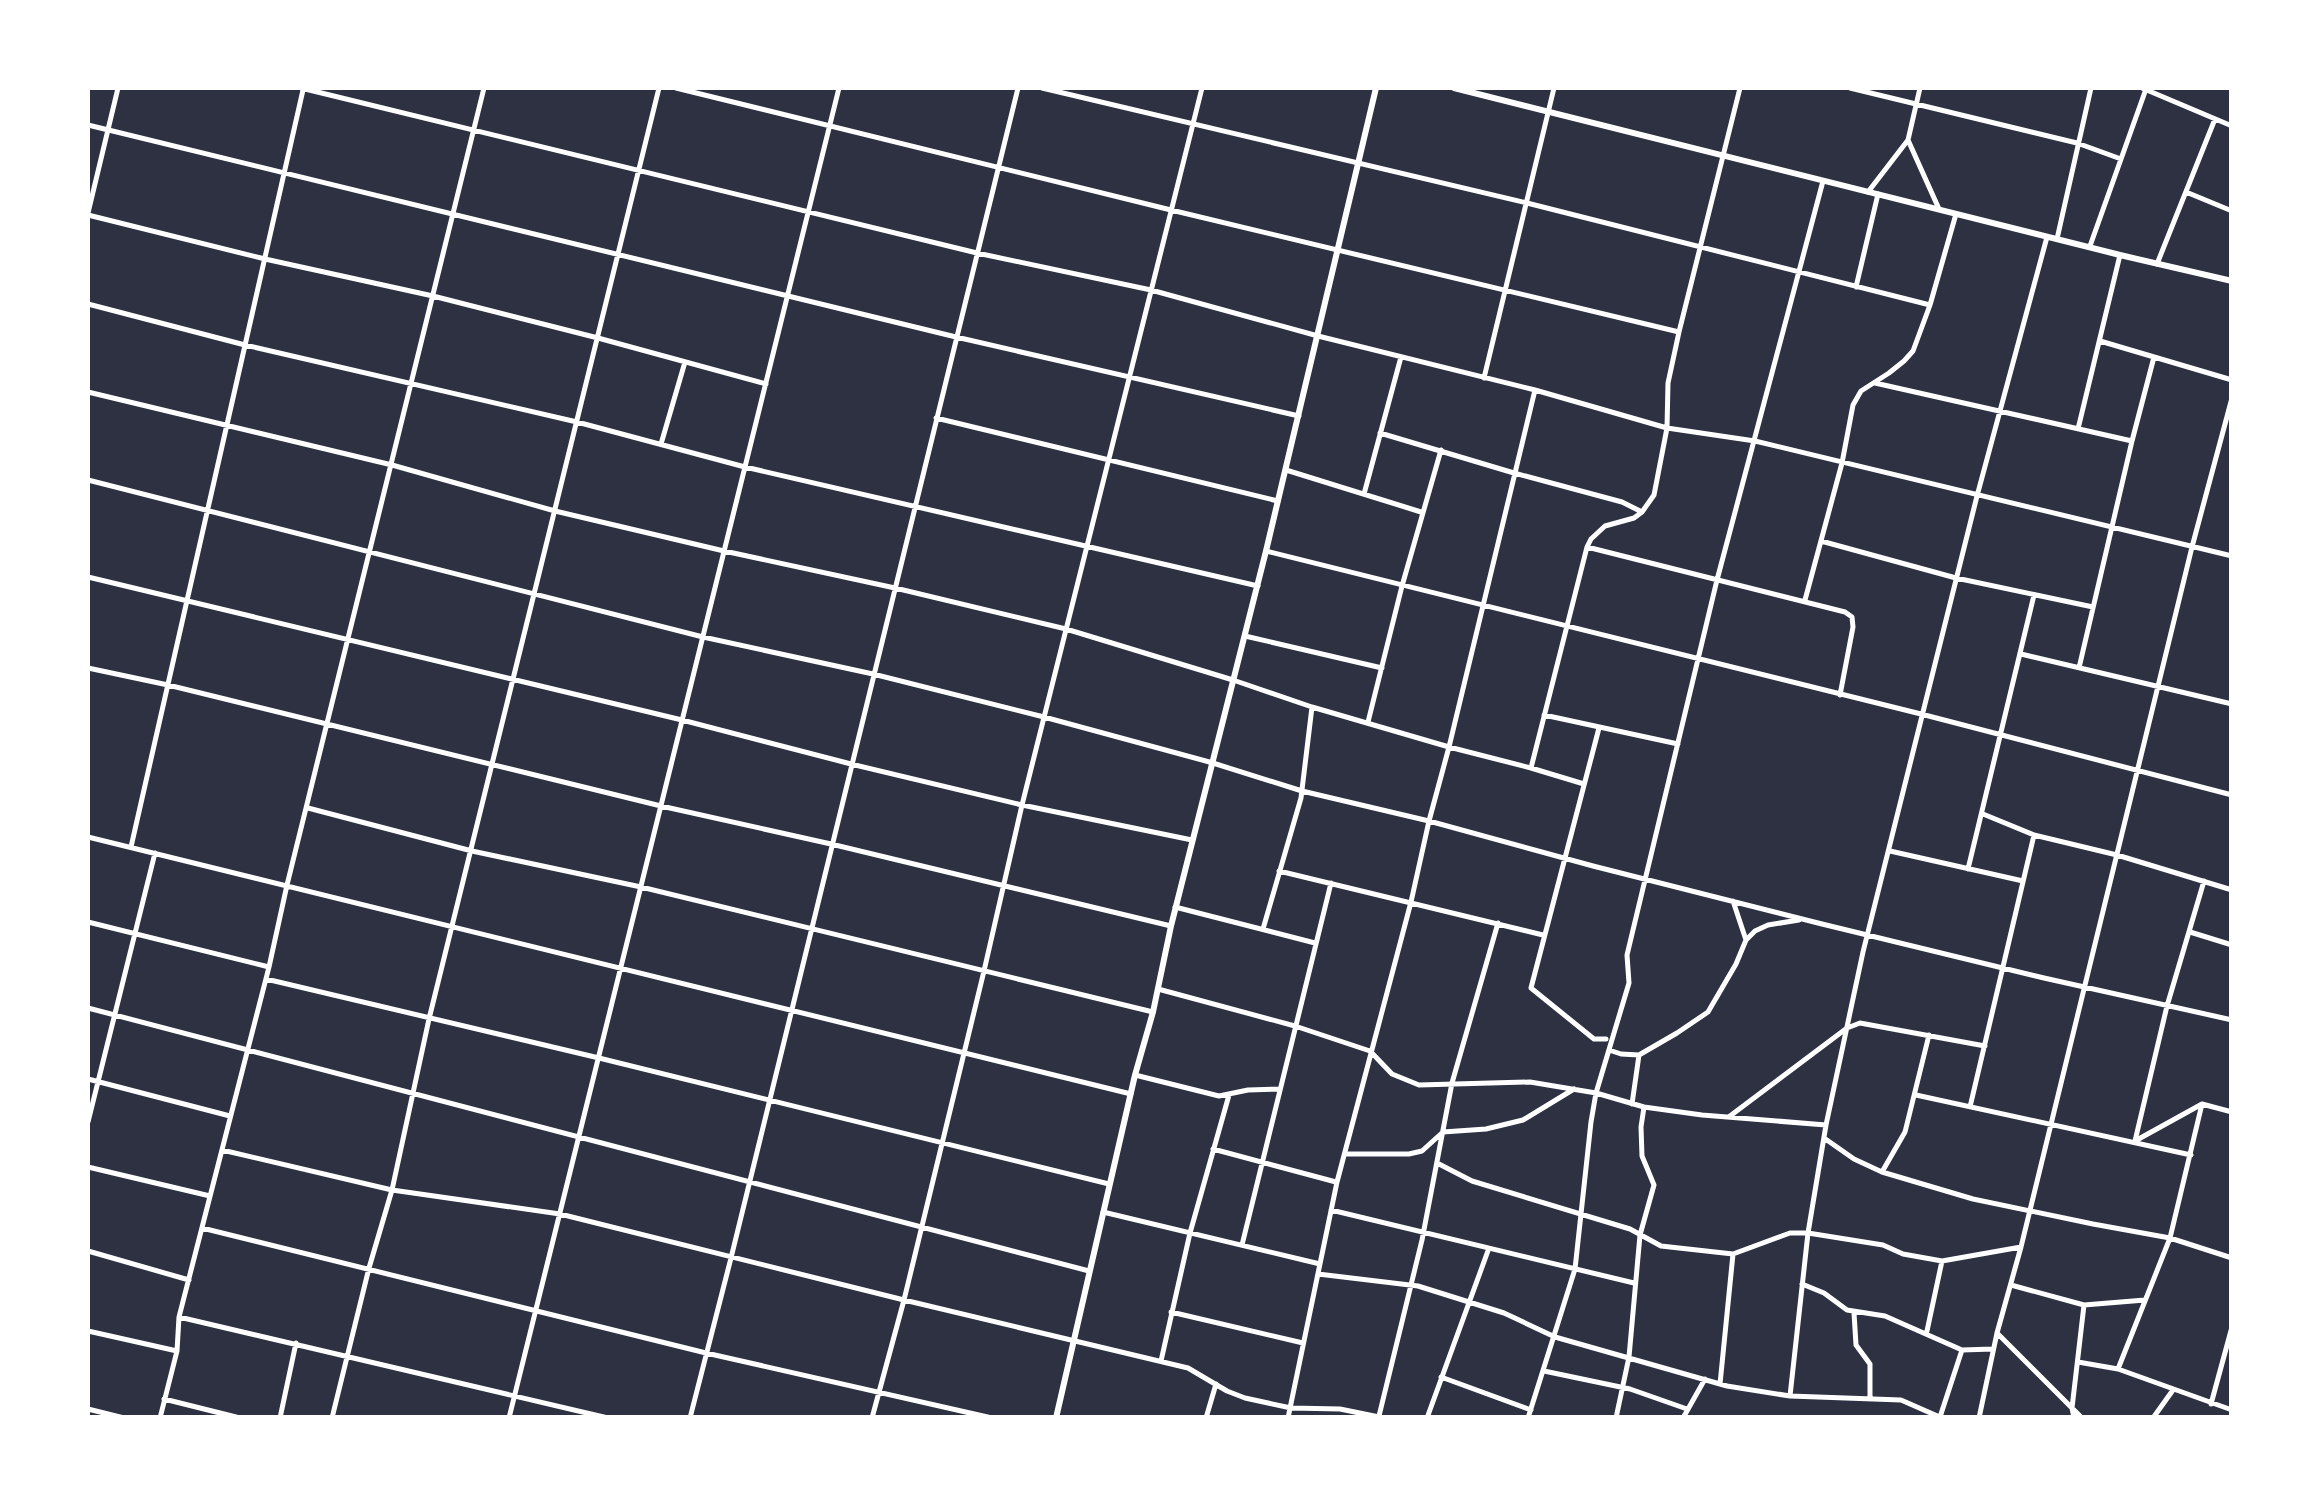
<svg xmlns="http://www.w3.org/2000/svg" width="2319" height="1505" viewBox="0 0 2319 1505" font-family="'PT Sans',sans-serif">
  <rect width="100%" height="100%" fill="#2d3142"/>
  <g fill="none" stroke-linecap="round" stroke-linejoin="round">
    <!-- minor -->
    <path stroke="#fff" stroke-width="5" d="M301,88L977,253L1151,290L1318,336L1535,390L1667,428L1755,441L2232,556
      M676,88L1171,210L1679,332
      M1042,88L1527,203L1930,305
      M1850,88L2077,143L2121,159
      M2142,88L2232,126
      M88,125L956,337L1299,416
      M1908,140L1939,209
      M1868,192L1908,140L1920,88
      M2186,192L2232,211
      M88,213L118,88
      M88,215L265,259L433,296L598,338L766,384
      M2057,239L2091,88
      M2090,246L2146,89
      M2157,264L2215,119
      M1856,287L1878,194
      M88,304L245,345L577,422L745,467L1258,586
      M2100,341L2232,380
      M1484,378L1554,88
      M1875,383L2132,441
      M88,392L392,465L555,511L724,551L895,588L1066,629L1233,680L1312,707L1449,747L1531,768L1584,784
      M936,418L1278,501
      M2078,429L2120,255
      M1380,433L1514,473L1622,502L1642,512
      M661,444L685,362
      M1286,470L1421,512
      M88,480L703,637L873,674L1044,717L1213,763L1302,791L1429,821L1593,866L1822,924L2044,978L2232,1020
      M1364,494L1401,357
      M1821,541L1956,578L2093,607
      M1587,547L1845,612L1852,617L1853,627L1840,695
      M1266,551L1921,714L2232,795
      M88,577L682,720L851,764L1022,805L1192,840
      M1805,600L1842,463L1853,405L1861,391L1889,373L1904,361L1913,351L1930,305L1956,214
      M1245,636L1382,668
      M2021,654L2232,704
      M88,668L168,685L661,806L831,844L1171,926
      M2079,668L2132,441L2154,357
      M1544,715L1678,744
      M1368,722L1402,586L1441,450
      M1599,728L1531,988L1594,1039H1606
      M1531,768L1587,547L1591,539L1605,526L1634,518L1642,512L1654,495L1667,428L1668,383L1679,332L1740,88
      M308,808L472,851L641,887L1153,1012
      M1983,814L2034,835L2117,855L2232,890
      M88,837L1131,1094
      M131,847L303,90
      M1890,851L2023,881
      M1968,869L2034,595
      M1279,871L1543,935
      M1733,901L1746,940
      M1175,907L1315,943
      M88,922L269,967
      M1263,929L1301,798L1312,707
      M2190,932L2232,945
      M266,979L599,1058L1109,1184
      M1158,989L1295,1026L1370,1051L1392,1074L1419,1085L1530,1082L1596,1093L1644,1107L1702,1115L1826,1125
      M88,1008L1089,1271
      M1609,1050L1621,1054L1639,1055L1677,1033L1708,1012L1736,964L1746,940L1755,931L1768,925L1799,920
      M1135,1075L1219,1096L1248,1090L1279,1089
      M88,1079L230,1116
      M1916,1095L2191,1155
      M1632,1104L1639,1055
      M1970,1107L2034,835
      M1730,1116L1847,1028L1860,1023L1985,1046
      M88,1122L155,853
      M1824,1138L1854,1159L1882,1172L1973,1199L2093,1224L2170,1238L2232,1258
      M2135,1141L2167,1006L2204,881
      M2135,1141L2202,1104L2232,1112
      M1213,1149L1336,1182
      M222,1150L392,1190L560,1214L904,1300L1188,1368L1227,1391L1245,1398L1291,1408L1340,1409L1384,1418
      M1345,1154H1409L1422,1151L1443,1132L1486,1129L1523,1120L1574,1089
      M1437,1163L1472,1181L1630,1229L1661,1246L1733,1254L1790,1233H1808L1883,1245L1903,1254L1942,1261L2021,1247
      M88,1167L210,1196
      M1882,1172L1905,1132L1929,1035
      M1331,1210L1634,1283
      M1103,1212L1320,1264
      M202,1228L706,1353L992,1418
      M1242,1245L1331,883
      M88,1251L189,1280
      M1318,1274L1418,1286L1504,1313L1555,1337L1727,1386L1790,1396L1901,1400L1942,1418
      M1802,1284L1824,1293L1847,1310L1885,1316L1962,1350L1993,1349
      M2011,1285L2084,1305L2145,1300
      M1171,1312L1303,1343
      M1854,1313L1856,1345L1870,1364V1398
      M179,1317L608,1418
      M88,1331L177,1351
      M1927,1331L1942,1261
      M1997,1333L2082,1418
      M1161,1361L1190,1233L1229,1095
      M2078,1362L2118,1369L2232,1410
      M2118,1369L2170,1238L2202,1104
      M1544,1371L1630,1389L1687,1409
      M1441,1377L1531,1410
      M1720,1384L1733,1254
      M1790,1396L1808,1233L1826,1125L1863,952L1977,496L2047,237
      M164,1399L240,1418
      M2211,1404L2232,1327
      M88,1409L124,1418
      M1379,1416L1422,1240L1452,1083L1498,923
      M1940,1417L1962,1350
      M160,1418L177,1351L179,1317L269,967L287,885L484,88
      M280,1418L296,1343
      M332,1418L369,1268L392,1190L429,1019L659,88
      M509,1418L839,88
      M690,1418L731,1258L1018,88
      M872,1418L904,1300L984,971L1022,805L1202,88
      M1206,1418L1216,1384
      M1288,1418L1337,1182L1411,902L1429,821L1449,747L1535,390
      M1427,1418L1489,1248
      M1528,1418L1575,1269L1591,1122L1596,1093L1629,983L1627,955L1717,580L1823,181
      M1616,1418L1629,1357L1640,1235L1654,1185L1642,1156L1641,1127L1644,1107
      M1683,1418L1705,1379
      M1979,1418L1997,1333L2021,1247L2192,547L2232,398
      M2074,1418L2072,1408L2084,1305
      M2153,1418L2173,1390"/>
    <!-- tertiary -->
    <path stroke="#fff" stroke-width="6" d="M1454,88L2120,255L2232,281
      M1056,1418L1135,1075L1153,1012L1171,926L1266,551L1376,88"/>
  </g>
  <!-- border -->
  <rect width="2319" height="1505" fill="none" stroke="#ffffff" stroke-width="180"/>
</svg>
